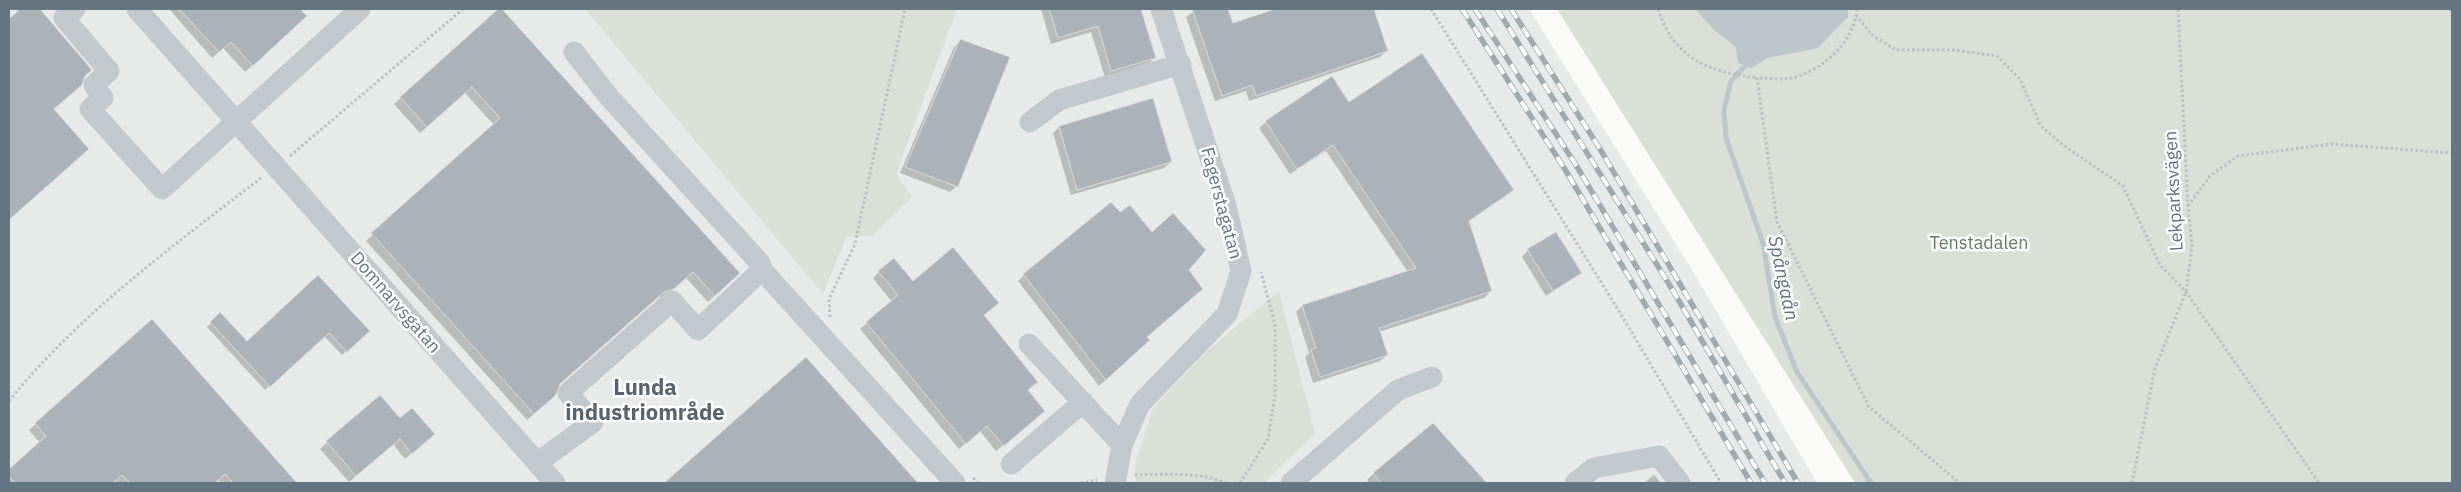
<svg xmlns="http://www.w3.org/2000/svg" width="2461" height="492" viewBox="0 0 2461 492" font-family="'IBM Plex Sans',sans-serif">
  <rect width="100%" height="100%" fill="#fafaf8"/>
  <!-- built -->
  <path fill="#e8e9e9" d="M9,9H1529L1694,273L1817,483H9Z"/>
  <!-- green -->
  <path fill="#dadfd7" d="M585,9H957L896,174L912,197L872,236L846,237L823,294Z
    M1557,9H2452V483H1855Z
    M1279,291L1315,433L1264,483H1136L1135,463L1153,408L1209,349Z"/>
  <!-- water -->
  <path fill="#bbc7cb" d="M1695,9H1848V17L1818,48L1768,58L1751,68L1738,63L1736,47L1714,30Z"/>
  <!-- shadow -->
  <path fill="#0003" d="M22,9H38L90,70L53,110L81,156L9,219V21Z
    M169,9H298L305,16L245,72L223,48L212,58Z
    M501,9L739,273L708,302L686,278L667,295L656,298L558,384L548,402L527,420L366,241L494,125L465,93L420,133L394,104Z
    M1041,9H1140L1155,58L1148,64L1105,77L1091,32L1051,44Z
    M1197,9H1227L1232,25L1279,9H1372L1386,51L1380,57L1249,101L1246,91L1215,101L1186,17Z
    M961,40L957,186L950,192L900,173L954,47Z
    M1349,104L1513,190L1468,222L1491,291L1484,298L1379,332L1387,355L1380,361L1313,383L1305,357L1309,353L1296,312L1302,306L1408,272L1326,151L1290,174L1259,128L1266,122Z
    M1059,127L1171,162L1164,168L1071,195L1053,133Z
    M1120,213L1152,234L1187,270L1142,347L1099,386L1018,281L1024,275Z
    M1528,250L1580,273L1546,296L1522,257Z
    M879,272L913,282L1037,382L1027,391L1037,418L996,451L980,431L959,449L860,329L892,302L873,278Z
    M318,277L368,331L342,355L324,336L265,390L207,327L220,314L246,343Z
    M152,321L295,483H221L218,480L214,483H118L115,481L112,483H9V471L40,443L29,430Z
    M806,359L917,483H666Z
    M380,397L400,420L427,440L405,459L393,444L349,482L320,449Z
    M1432,424L1485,483H1370L1367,480L1373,474Z
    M1654,475L1661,483H1644Z"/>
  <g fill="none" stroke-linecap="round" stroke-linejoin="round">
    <!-- stream -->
    <path stroke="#bbc7cb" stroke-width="5" d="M1745,66L1731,81L1724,110L1726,138L1763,243L1775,317L1797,372L1871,483"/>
  </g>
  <!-- building -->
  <path fill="#aab3b9" stroke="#dcdcda" d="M20,9H40L92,70L85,76L82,85L54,109L89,149L9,220V19Z
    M179,9H300L307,16L253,66L231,42L219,52Z
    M498,9H502L740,273L715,296L693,272L674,289L664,292L560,384L556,395L534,414L371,233L500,118L472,87L427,127L400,97Z
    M1049,9H1141L1156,58L1111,71L1098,26L1058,38Z
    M1192,9H1228L1233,23L1275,9H1374L1388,51L1256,96L1252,85L1222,96Z
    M960,39L1010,57L958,187L905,167Z
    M1422,53L1514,190L1469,221L1492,291L1379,328L1388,355L1320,377L1311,350L1316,348L1302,305L1416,268L1333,145L1297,169L1265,121L1332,76L1349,102Z
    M1153,98L1172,162L1077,190L1059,126Z
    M1111,202L1120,212L1130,205L1152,232L1173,213L1206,250L1189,270L1203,289L1147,337L1150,340L1106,380L1023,274Z
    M1556,232L1582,273L1553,291L1527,249Z
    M953,247L999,303L984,315L1038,382L1028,390L1045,411L1004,446L987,426L966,444L866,322L898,295L878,271L894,258L913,281Z
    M318,275L370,331L347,352L329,333L270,387L210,322L220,312L247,341Z
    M152,319L297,483H233L225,474L215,483H130L122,475L113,483H15L9,476V469L46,436L35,423Z
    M806,357L918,483H664Z
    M380,395L400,418L412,408L435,434L412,454L400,439L356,476L326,441Z
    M1433,423L1487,483H1381L1373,473Z"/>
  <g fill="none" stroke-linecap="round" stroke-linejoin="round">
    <!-- path -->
    <path stroke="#bbbfc2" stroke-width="3" stroke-dasharray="2.5 2.5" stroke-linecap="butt" d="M1431,9L1619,311L1721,483
      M1658,9C1674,59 1709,72 1757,78
      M1857,9C1854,42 1823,70 1792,78C1782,80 1768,78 1757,78L1777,222L1869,407L1960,483
      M2450,9L2452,11
      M1856,15L1873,36L1896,50H1954L1997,56L2020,79L2041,126L2063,145L2123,186L2160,265L2186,292L2319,483
      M290,156L463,9
      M2188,206L2210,176L2238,156L2331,144L2452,153
      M830,317L829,299L855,244L905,9
      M9,401C79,314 173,246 261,178
      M1135,475C1166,474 1198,472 1226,483
      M973,478L978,483
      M1081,483L1097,480
      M1240,483L1268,439L1275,395V325L1261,272
      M2132,483L2155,368L2186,292L2192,246L2188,206L2178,9"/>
    <!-- minor -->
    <path stroke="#c3c8cc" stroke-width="21" d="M75,9L64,18L109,71L94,85L103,98L90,109L162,189L360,9
      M137,9L555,483
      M1030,122L1059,100L1181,64
      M762,270L955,483
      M1029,344L1122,445
      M537,463L593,422L568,393L672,301L698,330L762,270L760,263L609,97L574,52
      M1011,464L1083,402
      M1115,483L1122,445L1140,404L1227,314L1241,271L1227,209L1161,9
      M1291,483L1398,390L1432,377
      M1575,483L1594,468L1659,456L1680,483"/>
    <!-- rail casing -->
    <g stroke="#a2aab0" stroke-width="5.5">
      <path id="rail" d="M1462,9L1566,171L1751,483
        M1475,9L1576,165L1765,483
        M1497,9L1669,284L1785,483
        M1511,9L1600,149L1798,483"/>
    </g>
    <!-- rail -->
    <use href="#rail" stroke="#fff" stroke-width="4" stroke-dasharray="11" stroke-linecap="butt"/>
  </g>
  <g text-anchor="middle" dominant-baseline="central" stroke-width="5" stroke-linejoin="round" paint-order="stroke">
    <!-- street labels -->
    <g font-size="18" fill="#657683" stroke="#fff">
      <text transform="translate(2173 191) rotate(-93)">Lekparksvägen</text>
      <text transform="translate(1222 203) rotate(75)">Fagerstagatan</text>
      <text transform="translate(396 302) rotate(49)">Domnarvsgatan</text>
    </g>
    <!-- park labels -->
    <g font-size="18" fill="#687a64" stroke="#fff">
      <text x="1979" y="242">Tenstadalen</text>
    </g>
    <!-- water labels -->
    <g font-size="19" font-style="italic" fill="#60757c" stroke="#fff">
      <text transform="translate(1784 278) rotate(78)">Spångaån</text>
    </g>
    <!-- district labels -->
    <g font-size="22" font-weight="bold" fill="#57646e" stroke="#fff">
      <text x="645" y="386">Lunda<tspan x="645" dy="25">industriområde</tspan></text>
    </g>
  </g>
  <!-- border -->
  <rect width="2461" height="492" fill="none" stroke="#657683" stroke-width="20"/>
</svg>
